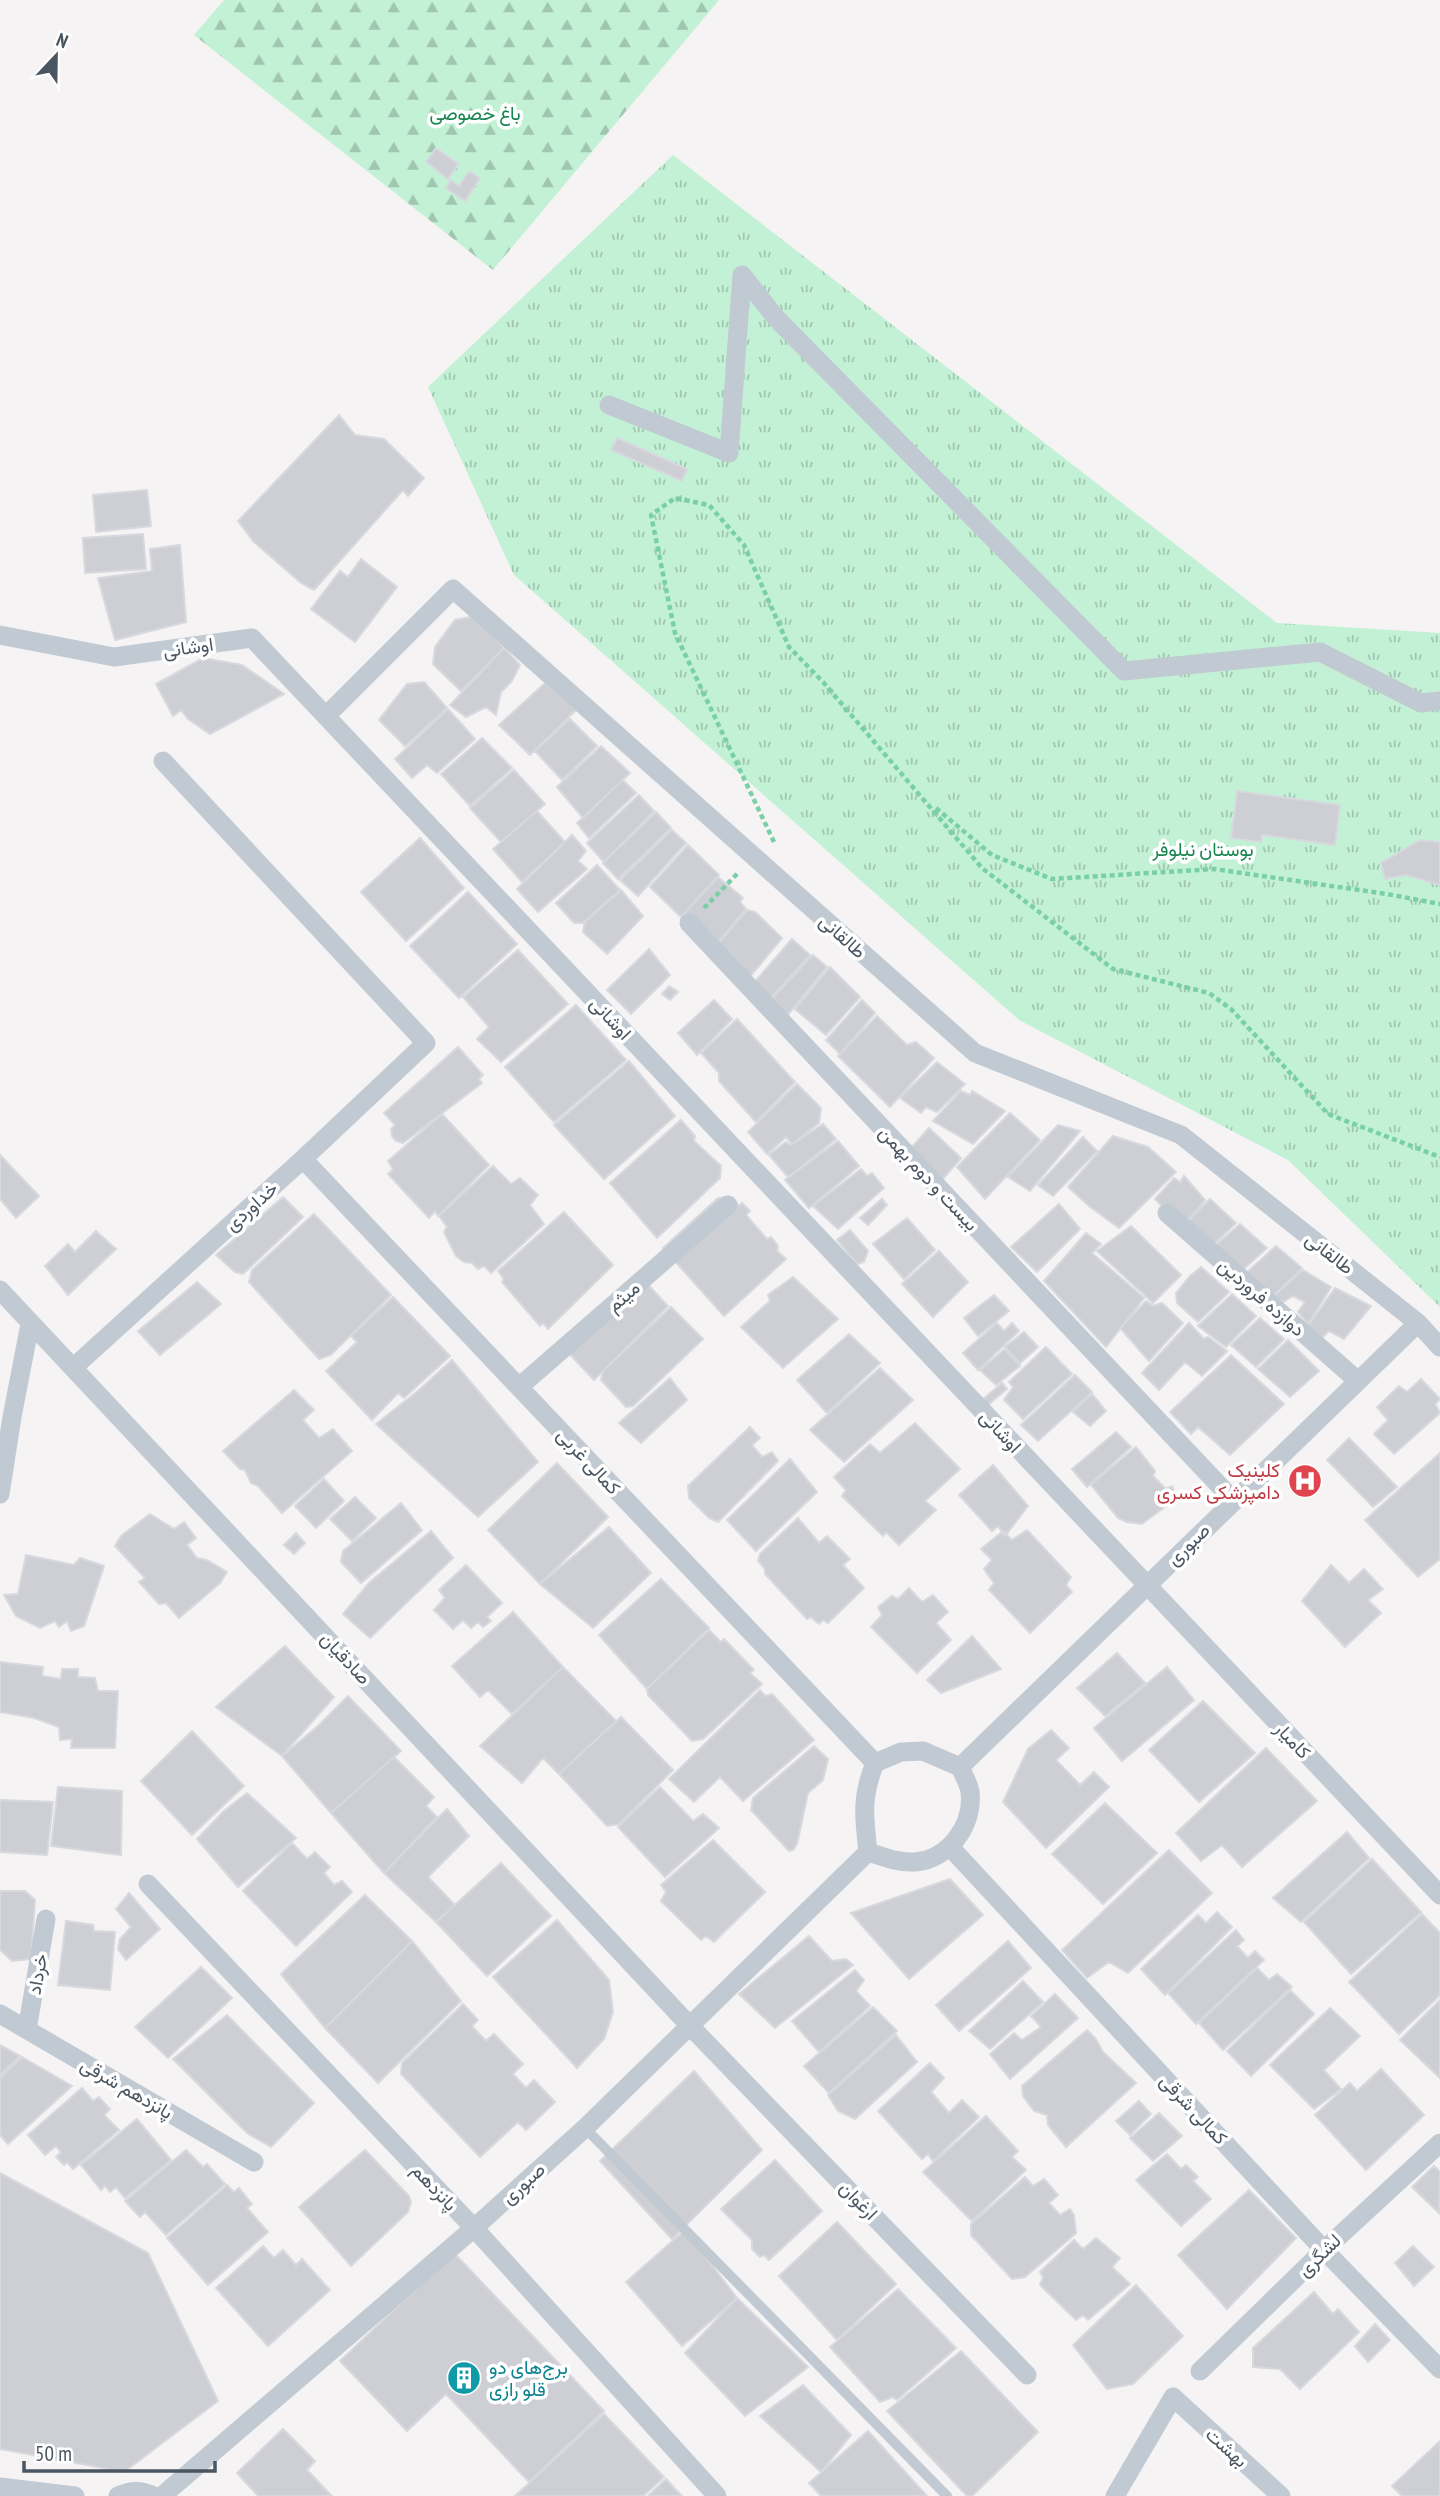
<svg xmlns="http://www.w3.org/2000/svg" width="1440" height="2496" viewBox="0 0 1440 2496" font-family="'PT Sans Narrow',Vazirmatn,sans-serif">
  <defs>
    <pattern id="forest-firs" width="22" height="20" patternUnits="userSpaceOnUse" patternTransform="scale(1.75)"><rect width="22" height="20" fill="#c3f1d5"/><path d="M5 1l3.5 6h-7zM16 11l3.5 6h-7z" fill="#a0c6b0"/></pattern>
    <pattern id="park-tufts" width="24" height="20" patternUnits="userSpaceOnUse" patternTransform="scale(1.75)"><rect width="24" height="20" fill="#c3f1d5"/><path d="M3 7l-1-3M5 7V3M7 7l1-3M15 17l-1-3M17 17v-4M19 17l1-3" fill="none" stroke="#a0c6b0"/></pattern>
  </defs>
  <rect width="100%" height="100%" fill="#f5f3f3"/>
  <!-- forest -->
  <path fill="url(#forest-firs)" d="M224,0H719L493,270L194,35Z"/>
  <!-- park -->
  <path fill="url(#park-tufts)" d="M673,155L1277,623L1440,633V1307L1288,1160L1019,1020L514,575L428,387Z"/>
  <!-- building -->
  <path fill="#cdcfd5" stroke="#d7d9de" stroke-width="2" d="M436,148L458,164L448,179L426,162Z
    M469,171L480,178L465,201L446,188L451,180L459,186Z
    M339,415L355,435L384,439L424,478L408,496L403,490L314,590L301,583L254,542L238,521Z
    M617,438L687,469L682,481L611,450Z
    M147,490L151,526L96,532L93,495Z
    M143,534L146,569L85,573L83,538Z
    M180,545L186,622L115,640L98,578L152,571L150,549Z
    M361,559L397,587L355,642L311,609L340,571L348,577Z
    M475,616L504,648L461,691L433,664L435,647L455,620Z
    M504,648L520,665L512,681L501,692L496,715L486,707L466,717L450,705Z
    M203,658L242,665L284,694L210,734L188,719L181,710L173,716L156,684Z
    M424,682L447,708L405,746L379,720L407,684Z
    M545,683L576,710L530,755L499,725Z
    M448,709L475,739L437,773L427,765L412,778L395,759Z
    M570,719L597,746L562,780L535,751Z
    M482,738L512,768L470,806L441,774Z
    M601,746L630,773L583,818L557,787Z
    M514,770L545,804L501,842L470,808Z
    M623,780L636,793L589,838L577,823Z
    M1237,791L1340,805L1335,845L1262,835L1261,842L1231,838Z
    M639,795L654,811L604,862L587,843Z
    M537,811L565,842L522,882L493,849Z
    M656,812L671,828L618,879L603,863Z
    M672,830L686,843L638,896L620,880Z
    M572,835L586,851L578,861L587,869L538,912L517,889Z
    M420,838L464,888L406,941L361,892Z
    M1420,840L1440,842V885L1406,875L1385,879L1381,863Z
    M688,845L719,875L681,917L650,887Z
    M597,865L620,890L583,923H574L556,903Z
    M718,877L743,898L740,902L746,909L716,945L684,914Z
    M621,890L643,916L607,954L583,932L585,922Z
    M468,892L517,944L459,998L410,946Z
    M747,910L755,912L782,938L749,978L711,952Z
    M792,939L810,955L769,1000L752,985Z
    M649,949L670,975L631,1014L607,990Z
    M518,950L568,1004L501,1062L477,1039L489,1027L463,997Z
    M813,955L827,967L786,1017L770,1001Z
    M830,967L860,997L826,1035L795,1009Z
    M669,986L678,992L670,1000L662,994Z
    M714,1000L732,1019L697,1055L678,1033Z
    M862,1000L875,1013L840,1054L826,1040Z
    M576,1005L626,1060L554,1122L505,1067Z
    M877,1016L907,1045L916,1042L934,1058L890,1107L838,1056Z
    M737,1019L795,1082L756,1122L719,1081V1073L701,1053Z
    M458,1047L483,1075L479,1079L482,1083L403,1143L396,1141L392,1136L391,1129L395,1125L384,1113Z
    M629,1061L675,1116L604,1179L554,1125Z
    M937,1062L965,1084L937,1112L926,1107L921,1113L900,1098Z
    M797,1084L821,1108L819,1123L792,1144L786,1137L767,1154L748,1132Z
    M961,1091L970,1095L972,1091L1005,1111L973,1144L933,1121Z
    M1010,1113L1040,1140L985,1199L957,1167Z
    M442,1114L489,1165L438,1216L435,1211L429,1218L388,1174L393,1169L388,1161Z
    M681,1120L695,1136L694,1141L721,1166L720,1178L657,1238L610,1183Z
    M823,1124L836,1139L788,1177L769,1155L786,1142L791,1145Z
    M1058,1125L1080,1131L1030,1191L1008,1177Z
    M929,1128L961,1158L936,1187L902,1158Z
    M1113,1136L1148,1147L1176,1172L1119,1228L1089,1206L1068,1187Z
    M1083,1137L1097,1151L1053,1196L1038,1185Z
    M838,1141L859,1166L809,1208L785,1180Z
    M0,1155L39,1196L16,1218L0,1199Z
    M493,1166L511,1184L520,1178L538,1195L530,1205L544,1224L491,1273L484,1266L478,1269L472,1263L464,1262L456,1256L444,1232L447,1227L439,1216Z
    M861,1169L867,1176L872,1173L884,1188L838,1229L813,1206Z
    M1184,1176L1205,1200L1182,1227L1155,1199L1174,1178L1180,1182Z
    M283,1197L303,1217L243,1274L235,1272L216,1255Z
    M730,1197L739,1206L742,1203L750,1211L746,1215L767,1239L771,1237L778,1246L777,1251L786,1259L724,1316L663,1248L718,1198Z
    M882,1199L887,1205L868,1225L860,1218Z
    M1210,1199L1236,1223L1208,1250L1182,1227Z
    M1059,1204L1080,1229L1037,1272L1011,1247Z
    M564,1212L613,1265L548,1329L543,1323L540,1326L502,1282L504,1279L498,1271Z
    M314,1214L391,1295L331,1355L319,1359L249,1282L252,1270Z
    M907,1218L935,1250L904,1279L873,1244Z
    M1240,1224L1267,1248L1236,1276L1209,1251Z
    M1131,1226L1181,1275L1153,1303L1097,1251Z
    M850,1230L868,1251L864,1262L857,1264L837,1240Z
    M96,1231L116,1249L68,1295L45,1266L68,1244L75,1252Z
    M1086,1233L1101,1244L1092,1253L1144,1298L1106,1347L1044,1281Z
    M1276,1246L1302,1268L1270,1299L1245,1274Z
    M939,1251L968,1282L933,1317L902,1284Z
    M1201,1267L1229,1292L1198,1322L1177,1303L1176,1293L1190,1276Z
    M1303,1270L1331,1287L1308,1324L1298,1312L1305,1302L1293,1296L1283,1302L1274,1296Z
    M638,1274L668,1306L594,1380L562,1346Z
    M793,1277L838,1319L783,1368L741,1327L770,1301L768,1295Z
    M197,1282L221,1304L160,1355L138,1331Z
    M1335,1288L1371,1306L1344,1339L1329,1331L1322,1338L1308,1326Z
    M1232,1294L1256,1316L1226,1347L1198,1326Z
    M994,1295L1009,1311L978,1336L964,1318Z
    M393,1297L450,1356L404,1398L398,1393L372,1420L326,1371L357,1342L351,1336Z
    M1146,1301L1153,1306L1162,1303L1183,1323L1149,1361L1120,1328Z
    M671,1307L703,1339L633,1406L626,1407L601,1380L603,1371Z
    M1260,1318L1284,1339L1256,1367L1231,1345Z
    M997,1323L1004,1331L1012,1323L1019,1331L978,1370L963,1353Z
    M1189,1323L1204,1339L1208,1337L1227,1351L1202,1376L1185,1362L1159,1390L1142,1373Z
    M1024,1332L1038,1347L1020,1363L1005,1347Z
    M849,1334L880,1363L827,1413L797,1380Z
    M1288,1340L1319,1371L1290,1397L1258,1369Z
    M1046,1347L1072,1374L1023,1419L1004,1400L1013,1387L1009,1382Z
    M1005,1349L1020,1366L996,1385L980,1370Z
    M1231,1355L1284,1404L1230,1455L1198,1427L1191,1434L1170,1412Z
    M452,1360L538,1462L478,1517L376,1424L419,1390Z
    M880,1368L913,1400L844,1462L810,1430Z
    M1075,1375L1092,1392L1038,1441L1021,1425Z
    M670,1378L687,1400L641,1443L619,1423Z
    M1421,1379L1440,1399L1435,1404L1440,1413L1394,1454L1374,1434L1388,1420L1377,1407L1399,1386L1407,1392Z
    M1002,1383L1007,1389L988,1405L982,1400Z
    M294,1390L314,1410L303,1420L319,1438L333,1429L352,1451L282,1513L258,1486L251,1483L245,1470L240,1469L223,1451Z
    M1092,1394L1106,1411L1090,1426L1073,1412Z
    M915,1423L960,1469L925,1501L936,1510L899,1545L886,1532L883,1536L842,1496L846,1490L834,1477L870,1444L880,1453Z
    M750,1427L760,1438L752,1445L762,1457L772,1452L778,1461L718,1522L709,1518L689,1498L688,1486Z
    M1116,1432L1131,1447L1087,1487L1072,1469Z
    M1349,1438L1397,1487L1373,1507L1327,1460Z
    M1136,1447L1155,1471L1153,1476L1166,1489L1172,1486L1177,1498L1142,1524L1127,1522L1118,1518L1091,1485Z
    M1440,1453V1559L1418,1577L1365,1520Z
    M790,1459L817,1492L756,1551L727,1520Z
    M557,1463L608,1517L540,1584L488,1530Z
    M993,1465L1028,1506L1005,1536L998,1526L992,1531L959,1495Z
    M324,1479L344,1501L316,1528L295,1506Z
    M355,1497L376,1518L352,1541L330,1519Z
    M401,1503L422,1530L361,1583L341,1562L343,1551Z
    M150,1514L174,1529L184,1522L196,1538L187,1545L197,1558L207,1560L227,1572L220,1583L179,1618L166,1603L159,1604L139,1582L145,1578L115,1546L121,1536Z
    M798,1518L819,1543L827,1536L850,1559L843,1565L864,1588L828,1623L823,1620L819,1624L811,1617L807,1619L765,1574V1569L758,1561L760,1554Z
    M609,1527L651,1573L593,1628L540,1584Z
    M1027,1530L1071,1577L1066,1585L1072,1592L1030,1633L989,1590L994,1583L984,1569L992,1560L981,1549L1003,1531L1012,1540Z
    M431,1531L453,1558L370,1638L343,1614L369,1583Z
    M296,1533L305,1543L294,1554L284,1545Z
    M26,1555L74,1565L80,1558L104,1566L84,1626L71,1631L67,1621L59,1627L55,1621L40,1628L16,1616L4,1595L18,1594Z
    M466,1565L502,1603L487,1617L491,1621L483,1627L478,1622L471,1628L463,1620L453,1629L434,1610L445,1598L439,1590Z
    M1331,1565L1349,1583L1364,1569L1383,1589L1368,1600L1381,1613L1345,1647L1302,1601Z
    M661,1579L709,1628L647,1689L599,1635Z
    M909,1588L922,1602L933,1595L948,1612L936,1623L951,1640L917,1673L871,1627L882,1615L878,1607L892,1596L898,1599Z
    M513,1612L563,1667L512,1714L488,1690L480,1697L452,1666Z
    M709,1630L721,1642L724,1639L754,1670L750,1673L762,1684L703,1739L692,1741L648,1695L647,1689Z
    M972,1636L1001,1669L941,1693L927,1680Z
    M285,1646L334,1697L282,1756L216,1707Z
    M1117,1653L1145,1683L1105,1716L1077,1688Z
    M0,1662L43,1667L42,1676L61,1679L62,1669H78V1677L95,1678L98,1691H118L115,1748H71L72,1739L60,1740L59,1727L34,1718L0,1712Z
    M563,1667L616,1721L559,1774L543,1758L522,1783L480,1746Z
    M1167,1667L1194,1700L1122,1761L1094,1728Z
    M760,1690L765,1696L772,1694L814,1740L743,1801L720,1777L694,1802L669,1779Z
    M348,1696L401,1751L331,1813L282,1756L318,1726Z
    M1203,1701L1255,1753L1199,1802L1149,1750Z
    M621,1717L673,1770L619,1824L607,1826L559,1774Z
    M1051,1730L1069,1748L1056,1760L1080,1785L1094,1772L1109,1787L1046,1848L1003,1802L1028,1749Z
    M192,1731L244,1786L192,1835L141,1781Z
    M814,1746L828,1759L823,1780L808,1793L797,1844L793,1850L789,1851L751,1810L753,1798Z
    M1266,1748L1317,1801L1242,1867L1222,1845L1201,1861L1176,1833Z
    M394,1757L434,1797L426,1806L437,1817L384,1873L331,1813Z
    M58,1787L122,1791L121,1855L51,1846Z
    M660,1787L693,1821L703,1814L719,1828L665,1877L618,1827Z
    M247,1793L296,1838L238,1887L197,1839L224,1811Z
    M0,1800L53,1802L47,1855L0,1852Z
    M1105,1803L1157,1853L1103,1904L1052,1854Z
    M447,1809L469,1836L428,1877L455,1905L436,1922L384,1873Z
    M1347,1832L1369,1858L1301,1922L1273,1898Z
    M713,1840L765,1892L714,1942L706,1936L701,1940L661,1901L666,1892L661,1885Z
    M292,1843L307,1859L315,1852L330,1867L324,1873L334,1885L342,1881L352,1892L296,1946L243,1891Z
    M1169,1850L1212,1893L1128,1973L1109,1962L1087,1978L1062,1950Z
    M1372,1859L1421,1912L1351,1974L1304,1922Z
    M501,1863L551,1916L487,1976L436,1922Z
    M950,1879L983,1915L909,1979L851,1913Z
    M0,1891H25L35,1900L31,1959L12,1961L0,1950Z
    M129,1893L160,1929L126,1960L118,1949L120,1939L131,1927L116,1909Z
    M365,1895L412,1941L325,2028L281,1974Z
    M1217,1912L1232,1927L1165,1995L1141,1969L1198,1915L1206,1923Z
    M1422,1914L1440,1933V1995L1399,2034L1349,1982Z
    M557,1920L609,1980L613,2012L604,2039L577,2068L493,1977Z
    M66,1921L93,1925L94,1931L115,1932L110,1990L58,1985Z
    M1236,1930L1244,1940L1237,1946L1248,1958L1255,1951L1264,1960L1196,2024L1168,1993Z
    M809,1936L832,1961L846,1959L853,1965L775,2028L739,1994Z
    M412,1941L461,2001L378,2083L325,2028Z
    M1008,1941L1031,1968L959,2031L936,2005Z
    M201,1967L232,1998L168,2058L135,2027Z
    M1257,1968L1269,1980L1277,1974L1292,1987L1223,2050L1199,2023Z
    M855,1970L864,1980L856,1991L870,2006L819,2052L792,2021Z
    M1023,1981L1043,2002L990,2049L969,2031Z
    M1290,1990L1314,2014L1251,2076L1227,2051Z
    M1055,1994L1078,2018L1010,2079L990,2054L1014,2033L1022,2040L1041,2027L1031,2016Z
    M1440,2000V2078L1400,2040Z
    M463,2004L478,2020L472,2026L486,2041L494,2034L523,2064L513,2074L526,2088L534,2080L555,2102L526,2130L518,2122L480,2157L401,2074L402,2063Z
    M873,2007L897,2031L829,2093L804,2066Z
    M1330,2008L1360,2036L1324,2070L1341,2089L1314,2109L1270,2065Z
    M227,2015L314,2103L271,2147L247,2133L173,2059Z
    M1087,2030L1096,2039L1103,2052L1136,2083L1066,2147L1048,2125L1047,2115L1034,2111L1023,2096L1022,2086Z
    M896,2035L917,2062L855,2119L838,2111L828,2095Z
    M0,2045L20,2056L0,2075Z
    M22,2057L72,2086L8,2144L0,2135V2078Z
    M930,2063L944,2078L931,2092L949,2113L962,2100L979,2117L933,2161L928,2154L922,2159L878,2111Z
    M1381,2069L1424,2115L1366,2170L1315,2115L1350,2083L1357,2091Z
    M694,2071L762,2150L672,2239L600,2161Z
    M82,2088L93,2101L99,2097L110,2109L104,2115L119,2130L73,2169L67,2162L64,2165L56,2157L61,2152L56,2146L45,2155L28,2135Z
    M1139,2101L1151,2114L1130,2135L1116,2121Z
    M1159,2113L1182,2136L1153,2161L1130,2138Z
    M986,2116L1018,2151L1012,2157L1026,2170L972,2221L923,2172Z
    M137,2119L171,2160L125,2198L116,2187L110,2192L105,2186L101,2190L81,2165Z
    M186,2150L203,2167L207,2164L225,2184L166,2235L145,2212L140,2217L125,2201Z
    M365,2150L409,2196L411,2202L408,2212L351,2266L299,2207Z
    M1167,2154L1181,2169L1186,2165L1198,2177L1193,2181L1211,2199L1181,2226L1136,2180Z
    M775,2160L822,2211L769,2260L764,2255L760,2257L752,2249V2240L721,2209Z
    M1434,2166L1440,2172L1439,2213L1412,2187Z
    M0,2173L148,2253L218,2401L124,2472L0,2449Z
    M1025,2177L1033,2186L1044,2179L1058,2195L1049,2203L1060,2215L1070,2209L1074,2215L1076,2233L1025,2277L1012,2279L971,2235V2224Z
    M227,2185L234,2192L239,2188L252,2204L247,2208L268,2232L208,2285L167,2238Z
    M1249,2190L1296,2238L1227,2309L1178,2255Z
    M837,2222L896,2284L837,2340L779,2276Z
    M685,2230L737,2298L682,2346L626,2282Z
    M1096,2238L1120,2258L1112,2267L1130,2284L1088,2320L1083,2315L1076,2320L1040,2285L1043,2277L1040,2272L1074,2240L1083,2249Z
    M263,2246L274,2258L283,2250L296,2265L302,2259L330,2290L268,2346L216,2288Z
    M1413,2246L1434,2267L1414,2286L1395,2263Z
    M454,2253L604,2411L529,2482L446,2394L407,2431L340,2361Z
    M1136,2285L1183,2336L1133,2384L1107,2389L1073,2345Z
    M898,2289L956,2348L897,2400L893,2397L880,2402L830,2347Z
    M1314,2292L1333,2314L1338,2309L1359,2332L1300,2389L1280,2369L1253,2367V2348Z
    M737,2298L808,2367L745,2416L685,2353Z
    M1375,2324L1390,2340L1368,2362L1355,2346Z
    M961,2351L1038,2432L972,2496H967L887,2411Z
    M803,2385L851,2435L821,2472L760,2416Z
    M604,2414L664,2477L643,2496H515Z
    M283,2429L315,2461L307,2470L332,2496H258L237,2473Z
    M868,2431L927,2496H821L809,2483Z
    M1440,2441V2496H1402L1392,2486Z
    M666,2479L682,2496H648Z"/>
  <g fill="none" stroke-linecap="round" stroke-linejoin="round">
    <!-- path -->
    <path stroke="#7ad0a6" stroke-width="4.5" stroke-dasharray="5 3.5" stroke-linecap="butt" d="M936,808L992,855L1052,879L1214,869L1387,894L1440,904
      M774,842L675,633L651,515L675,498L709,505L744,545L789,647L823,682L982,868L1113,969L1209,993L1231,1009L1328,1114L1440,1157
      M704,908L739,872"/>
    <!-- lane -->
    <path stroke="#c1cad2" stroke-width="10" d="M585,2128L947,2496"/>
    <!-- street -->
    <path stroke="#c1cad2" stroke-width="19" d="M609,405L729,453L742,275L776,318L1124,671L1320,652L1421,703L1440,701
      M0,635L114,657L252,638L1440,1895
      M326,716L453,589L975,1053L1181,1135L1418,1323L1440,1347
      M689,923L1234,1501
      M303,1159L875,1763
      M1167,1213L1358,1381
      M0,1290L690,2026L1027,2375
      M74,1367L303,1159L426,1043L163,761
      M519,1387L728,1205
      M0,1494L12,1417L30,1324
      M923,1751L960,1767C963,1774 969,1784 970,1792C974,1825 949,1859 915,1862C899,1863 883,1857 868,1852C864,1817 861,1797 875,1763L901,1752Z
      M960,1767L1418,1323
      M950,1847L1324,2250L1440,2369
      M148,1884L474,2228L717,2496
      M0,2014L254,2162
      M27,2030L46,1919
      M1200,2371L1324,2250L1440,2143
      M0,2487L75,2496
      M118,2496C130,2490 142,2490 154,2496
      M162,2496L474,2228L585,2128L868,1852
      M1115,2496L1173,2397L1281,2496"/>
  </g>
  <!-- icons -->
  <defs>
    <g id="hospital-disc" transform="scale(1.75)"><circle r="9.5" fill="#e0444e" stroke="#fff"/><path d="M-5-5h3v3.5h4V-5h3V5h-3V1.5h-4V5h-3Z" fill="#fff"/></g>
    <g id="building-disc" transform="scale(1.75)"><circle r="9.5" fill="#0f9aa8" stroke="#fff"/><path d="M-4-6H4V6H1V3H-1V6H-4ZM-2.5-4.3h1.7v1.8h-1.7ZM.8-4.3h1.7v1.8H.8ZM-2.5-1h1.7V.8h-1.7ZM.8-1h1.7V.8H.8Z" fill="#fff"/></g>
  </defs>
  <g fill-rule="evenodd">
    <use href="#hospital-disc" x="1305" y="1481"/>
    <use href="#building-disc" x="464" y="2378"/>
  </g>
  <g text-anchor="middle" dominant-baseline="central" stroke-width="7" stroke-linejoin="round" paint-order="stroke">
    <!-- park labels -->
    <g font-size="19" fill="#17864f" stroke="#fff">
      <text x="475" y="113">باغ خصوصی</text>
      <text x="1203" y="849">بوستان نیلوفر</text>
    </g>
    <!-- street labels -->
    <g font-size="19" fill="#4a5661" stroke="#fff">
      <text transform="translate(188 647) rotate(-8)">اوشانی</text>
      <text transform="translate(843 936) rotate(42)">طالقانی</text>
      <text transform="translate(611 1018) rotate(47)">اوشانی</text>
      <text transform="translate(929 1178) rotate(47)">بیست و دوم بهمن</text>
      <text transform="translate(251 1206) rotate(-42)">خداوردی</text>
      <text transform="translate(1330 1253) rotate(38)">طالقانی</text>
      <text transform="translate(623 1296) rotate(-41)">میثم</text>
      <text transform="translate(1262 1297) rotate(41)">دوازده فروردین</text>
      <text transform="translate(1001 1431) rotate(47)">اوشانی</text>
      <text transform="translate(589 1461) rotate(47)">کمالی غربی</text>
      <text transform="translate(1188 1544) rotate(-44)">صبوری</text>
      <text transform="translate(346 1658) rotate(47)">صادقیان</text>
      <text transform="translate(1293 1740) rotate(47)">کامیار</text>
      <text transform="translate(37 1974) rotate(-80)">خرداد</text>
      <text transform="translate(127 2088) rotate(30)">پانزدهم شرقی</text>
      <text transform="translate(1194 2109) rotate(47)">کمالی شرقی</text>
      <text transform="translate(523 2183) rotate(-42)">صبوری</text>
      <text transform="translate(435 2187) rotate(47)">پانزدهم</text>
      <text transform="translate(859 2200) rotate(46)">ارغوان</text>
      <text transform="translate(1319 2255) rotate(-44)">لشگری</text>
      <text transform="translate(1227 2447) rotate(42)">بهشت</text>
    </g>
    <!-- health labels -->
    <g font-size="19" fill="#be3a42" stroke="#fff" text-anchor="end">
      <text x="1280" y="1470">کلینیک<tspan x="1280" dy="22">دامپزشکی کسری</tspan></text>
    </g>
    <!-- culture labels -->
    <g font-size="19" fill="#0d838f" stroke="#fff" text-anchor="start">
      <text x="489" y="2367">برج‌های دو<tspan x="489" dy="22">قلو رازی</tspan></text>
    </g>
  </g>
  <!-- north arrow -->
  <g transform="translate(56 56) rotate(22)" stroke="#ffffff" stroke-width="5" paint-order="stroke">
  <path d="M0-5L12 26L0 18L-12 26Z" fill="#4a5661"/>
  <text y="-10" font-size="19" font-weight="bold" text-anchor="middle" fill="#4a5661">N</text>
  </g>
  <!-- scale -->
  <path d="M24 2461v10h191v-10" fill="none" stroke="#4a5661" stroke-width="3.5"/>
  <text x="35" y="2461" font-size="21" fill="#4a5661" stroke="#ffffff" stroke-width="5" paint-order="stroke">50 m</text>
</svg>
